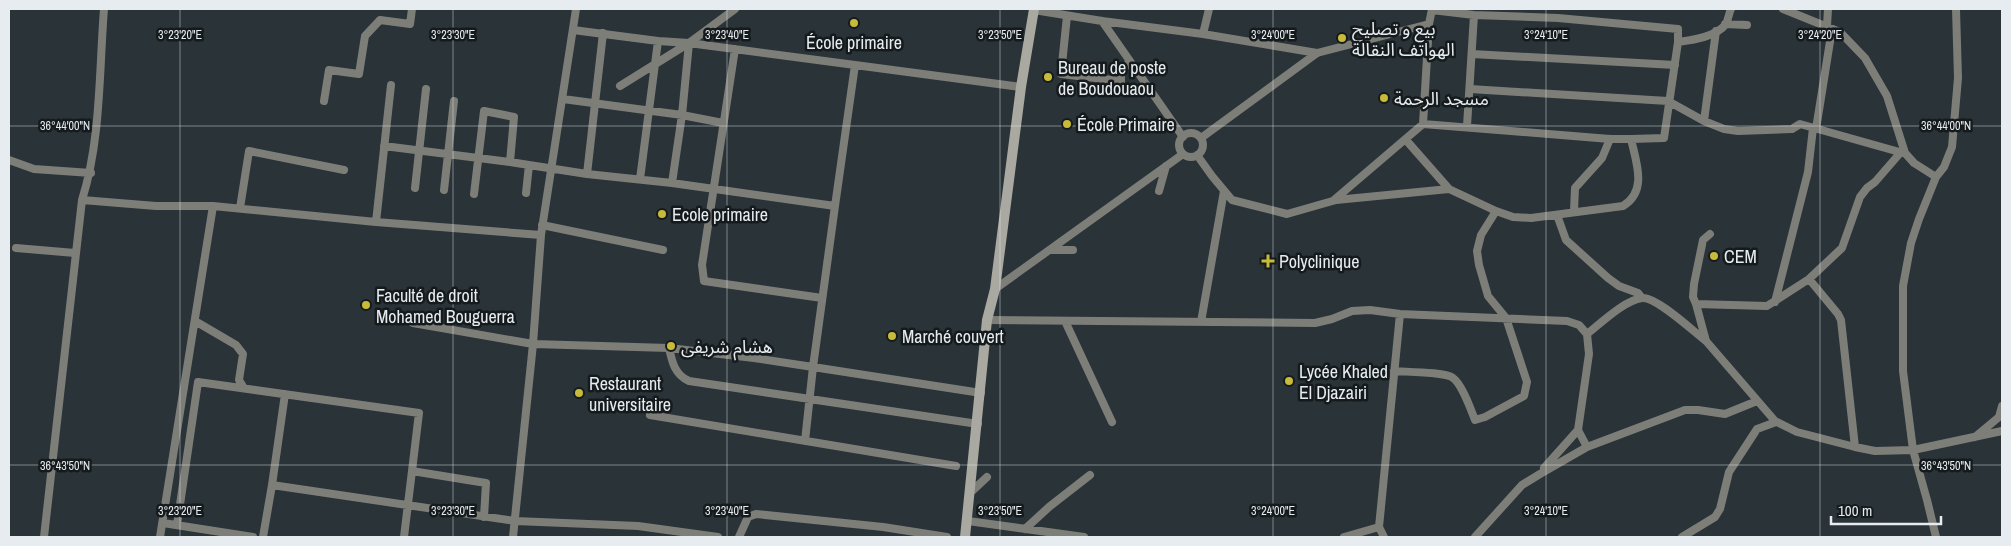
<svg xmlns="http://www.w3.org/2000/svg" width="2011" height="546" viewBox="0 0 2011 546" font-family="'Archivo Narrow','Noto Sans Arabic',sans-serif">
  <rect width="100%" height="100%" fill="#293338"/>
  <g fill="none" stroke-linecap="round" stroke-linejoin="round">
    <!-- street -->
    <path stroke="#7e7e79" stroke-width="8" d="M1783,9L1840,32L1865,58L1887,96L1905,153L1914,163L1936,177
      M1034,10L1102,21L1203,34L1317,53
      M1432,10L1474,15L1558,18L1678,29V42C1692,40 1716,37 1726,24C1728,20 1729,13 1731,9
      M1067,16L1061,74L1121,81
      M1102,21L1183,137
      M1725,24L1747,25
      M1827,26L1828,9
      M573,30L658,41L689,43L855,65
      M1716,31L1704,121L1724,129L1738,131L1792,129L1800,124L1903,153
      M1203,34L1209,9
      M735,49L702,265L704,281L822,298
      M1472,54L1675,65
      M1121,84V72L1130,61
      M620,86L689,43L735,9
      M1470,89L1668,101L1704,121
      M563,99L682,115L723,123
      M324,101L329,70L359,74L365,36L380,20L410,24L412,9
      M1423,124L1610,139H1631
      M1467,126L1474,15
      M1816,129L1832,29
      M1179 145a12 12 0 1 1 24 0a12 12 0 1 1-24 0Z
      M1201,138L1317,53L1429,24
      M1406,140L1449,189
      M384,146L510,162
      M1901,152L1875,182L1867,188L1860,197L1842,248L1809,279L1767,306L1696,304L1706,341L1775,421L1797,432L1855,447L1875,451L1913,450L1903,371V286L1911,243L1919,219L1936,177L1944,167L1952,147L1958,78L1956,9
      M1197,155L1212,176L1232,200L1287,214L1336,200L1449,189L1496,211
      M9,160L34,169L91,173
      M529,165L587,174L672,183L835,206L813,367L981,393
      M587,174L603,33
      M640,179L658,41
      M672,183L682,115L689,43
      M415,188L426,89
      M444,190L454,101
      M1159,191L1166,166
      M474,194L484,111L514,117L510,162L529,165L526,193
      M82,200L156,206H213
      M1334,200L1423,124L1429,24L1432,9
      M835,206L855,65L1021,87
      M240,208L249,151L344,170
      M1574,211L1575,188L1602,158L1610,139
      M1557,215L1566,240L1608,278L1619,286L1638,293L1642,298
      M376,222L391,85
      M542,225L663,250
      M16,248L75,253
      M1050,250H1073
      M1809,279L1838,314L1841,320L1855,447
      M995,289L1183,154
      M1775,302L1808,172L1813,128
      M1696,304L1693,297L1694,284L1703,240L1710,234
      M987,320L1315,323L1332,319L1352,311L1370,310L1400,314L1567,321L1579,325L1587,334L1589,354L1578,430L1587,447
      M195,321L236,345L243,354L239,380L244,388
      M1065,321L1112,422
      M1201,322L1224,191
      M413,323L533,344L669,348L754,358L813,367L805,441
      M1587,334C1601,323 1625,300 1642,298C1656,296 1694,332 1706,341
      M669,348C672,362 675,375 689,381L978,424
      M1394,371C1405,372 1446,372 1453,378C1462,384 1471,410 1475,420L1485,417L1524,396L1527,382L1506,318L1488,296L1479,265L1477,251L1481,235L1496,211L1513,217L1531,218L1623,206C1648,191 1636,162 1631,139L1664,138L1678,42
      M650,415L956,466
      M1975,437L1999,417L2002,406
      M1544,468L1578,430
      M412,471L486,483L484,517
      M272,485L285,394
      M971,492L987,477
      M968,521L1084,537
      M163,523L253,537
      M177,525L198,382L419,413L404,537
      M1025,529L1049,507L1090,475
      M44,537L82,200C101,140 99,72 104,9
      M160,537L213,206L376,222L541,235
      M263,537L272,485L515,521L638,526L718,537
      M513,537L533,344L541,235L576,9
      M739,537L748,517L756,514L883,527L947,537
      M1344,537L1379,527
      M1384,537L1379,527L1400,314
      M1475,537L1522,485L1540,474L1587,447L1685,410H1698L1725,414L1757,401
      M1682,537L1715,517L1720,509L1729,472L1757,429L1776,422
      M1936,537L1927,500L1913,450L2002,431"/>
    <!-- secondary -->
    <path stroke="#aaa9a1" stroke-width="10" d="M965,537L987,320L995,289L1021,87L1034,9"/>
  </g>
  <!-- ticks -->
  <path fill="none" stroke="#e6ecf0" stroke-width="1" stroke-opacity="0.45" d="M180,9V537M453,9V537M727,9V537M1000,9V537M1273,9V537M1546,9V537M1820,9V537M9,126H2002M9,465H2002"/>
  <!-- markers -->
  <g fill="#c9bb3a" stroke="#151a1c" stroke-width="2">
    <circle cx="854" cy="23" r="5"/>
    <circle cx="1342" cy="38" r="5"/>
    <circle cx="1048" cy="77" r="5"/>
    <circle cx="1384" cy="98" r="5"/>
    <circle cx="1067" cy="124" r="5"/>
    <circle cx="662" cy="214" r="5"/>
    <circle cx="1714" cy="256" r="5"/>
    <path d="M1265.5 253.5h5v5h5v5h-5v5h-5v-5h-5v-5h5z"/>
    <circle cx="366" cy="305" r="5"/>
    <circle cx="892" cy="336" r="5"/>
    <circle cx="671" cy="346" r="5"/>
    <circle cx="1289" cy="381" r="5"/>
    <circle cx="579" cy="393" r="5"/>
  </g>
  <g text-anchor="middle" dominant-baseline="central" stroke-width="5" stroke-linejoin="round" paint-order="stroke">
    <!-- poi labels -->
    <g font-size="18" fill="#e6ecf0" stroke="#151a1c" text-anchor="start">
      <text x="1352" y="28">بيع و تصليح<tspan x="1352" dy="21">الهواتف النقالة</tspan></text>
      <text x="854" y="42" text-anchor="middle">École primaire</text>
      <text x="1058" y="67">Bureau de poste<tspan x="1058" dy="21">de Boudouaou</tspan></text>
      <text x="1394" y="98">مسجد الرحمة</text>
      <text x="1077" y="124">École Primaire</text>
      <text x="672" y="214">Ecole primaire</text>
      <text x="1724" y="256">CEM</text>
      <text x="1279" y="261">Polyclinique</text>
      <text x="376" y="295">Faculté de droit<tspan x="376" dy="21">Mohamed Bouguerra</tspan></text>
      <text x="902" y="336">Marché couvert</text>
      <text x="681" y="346">هشام شريفى</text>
      <text x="1299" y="371">Lycée Khaled<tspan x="1299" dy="21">El Djazairi</tspan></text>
      <text x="589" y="383">Restaurant<tspan x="589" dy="21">universitaire</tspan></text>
    </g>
  </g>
  <g font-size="12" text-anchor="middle" fill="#e6ecf0" stroke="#151a1c" stroke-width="5" stroke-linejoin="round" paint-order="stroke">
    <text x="180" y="39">3°23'20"E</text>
    <text x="453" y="39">3°23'30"E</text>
    <text x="727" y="39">3°23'40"E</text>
    <text x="1000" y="39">3°23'50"E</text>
    <text x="1273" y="39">3°24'00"E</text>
    <text x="1546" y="39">3°24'10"E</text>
    <text x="1820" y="39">3°24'20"E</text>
    <text x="65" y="130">36°44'00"N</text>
    <text x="1946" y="130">36°44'00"N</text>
    <text x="65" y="470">36°43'50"N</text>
    <text x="1946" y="470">36°43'50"N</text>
    <text x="180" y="515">3°23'20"E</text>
    <text x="453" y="515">3°23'30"E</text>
    <text x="727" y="515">3°23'40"E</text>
    <text x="1000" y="515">3°23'50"E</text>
    <text x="1273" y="515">3°24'00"E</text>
    <text x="1546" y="515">3°24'10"E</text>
  </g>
  <!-- border -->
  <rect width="2011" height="546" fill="none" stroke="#e6ecf0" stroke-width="20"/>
  <!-- scale -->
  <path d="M1831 516v8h110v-8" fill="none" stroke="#e6ecf0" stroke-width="2.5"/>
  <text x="1838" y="516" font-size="15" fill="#e6ecf0" stroke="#151a1c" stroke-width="4" paint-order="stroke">100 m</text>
</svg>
